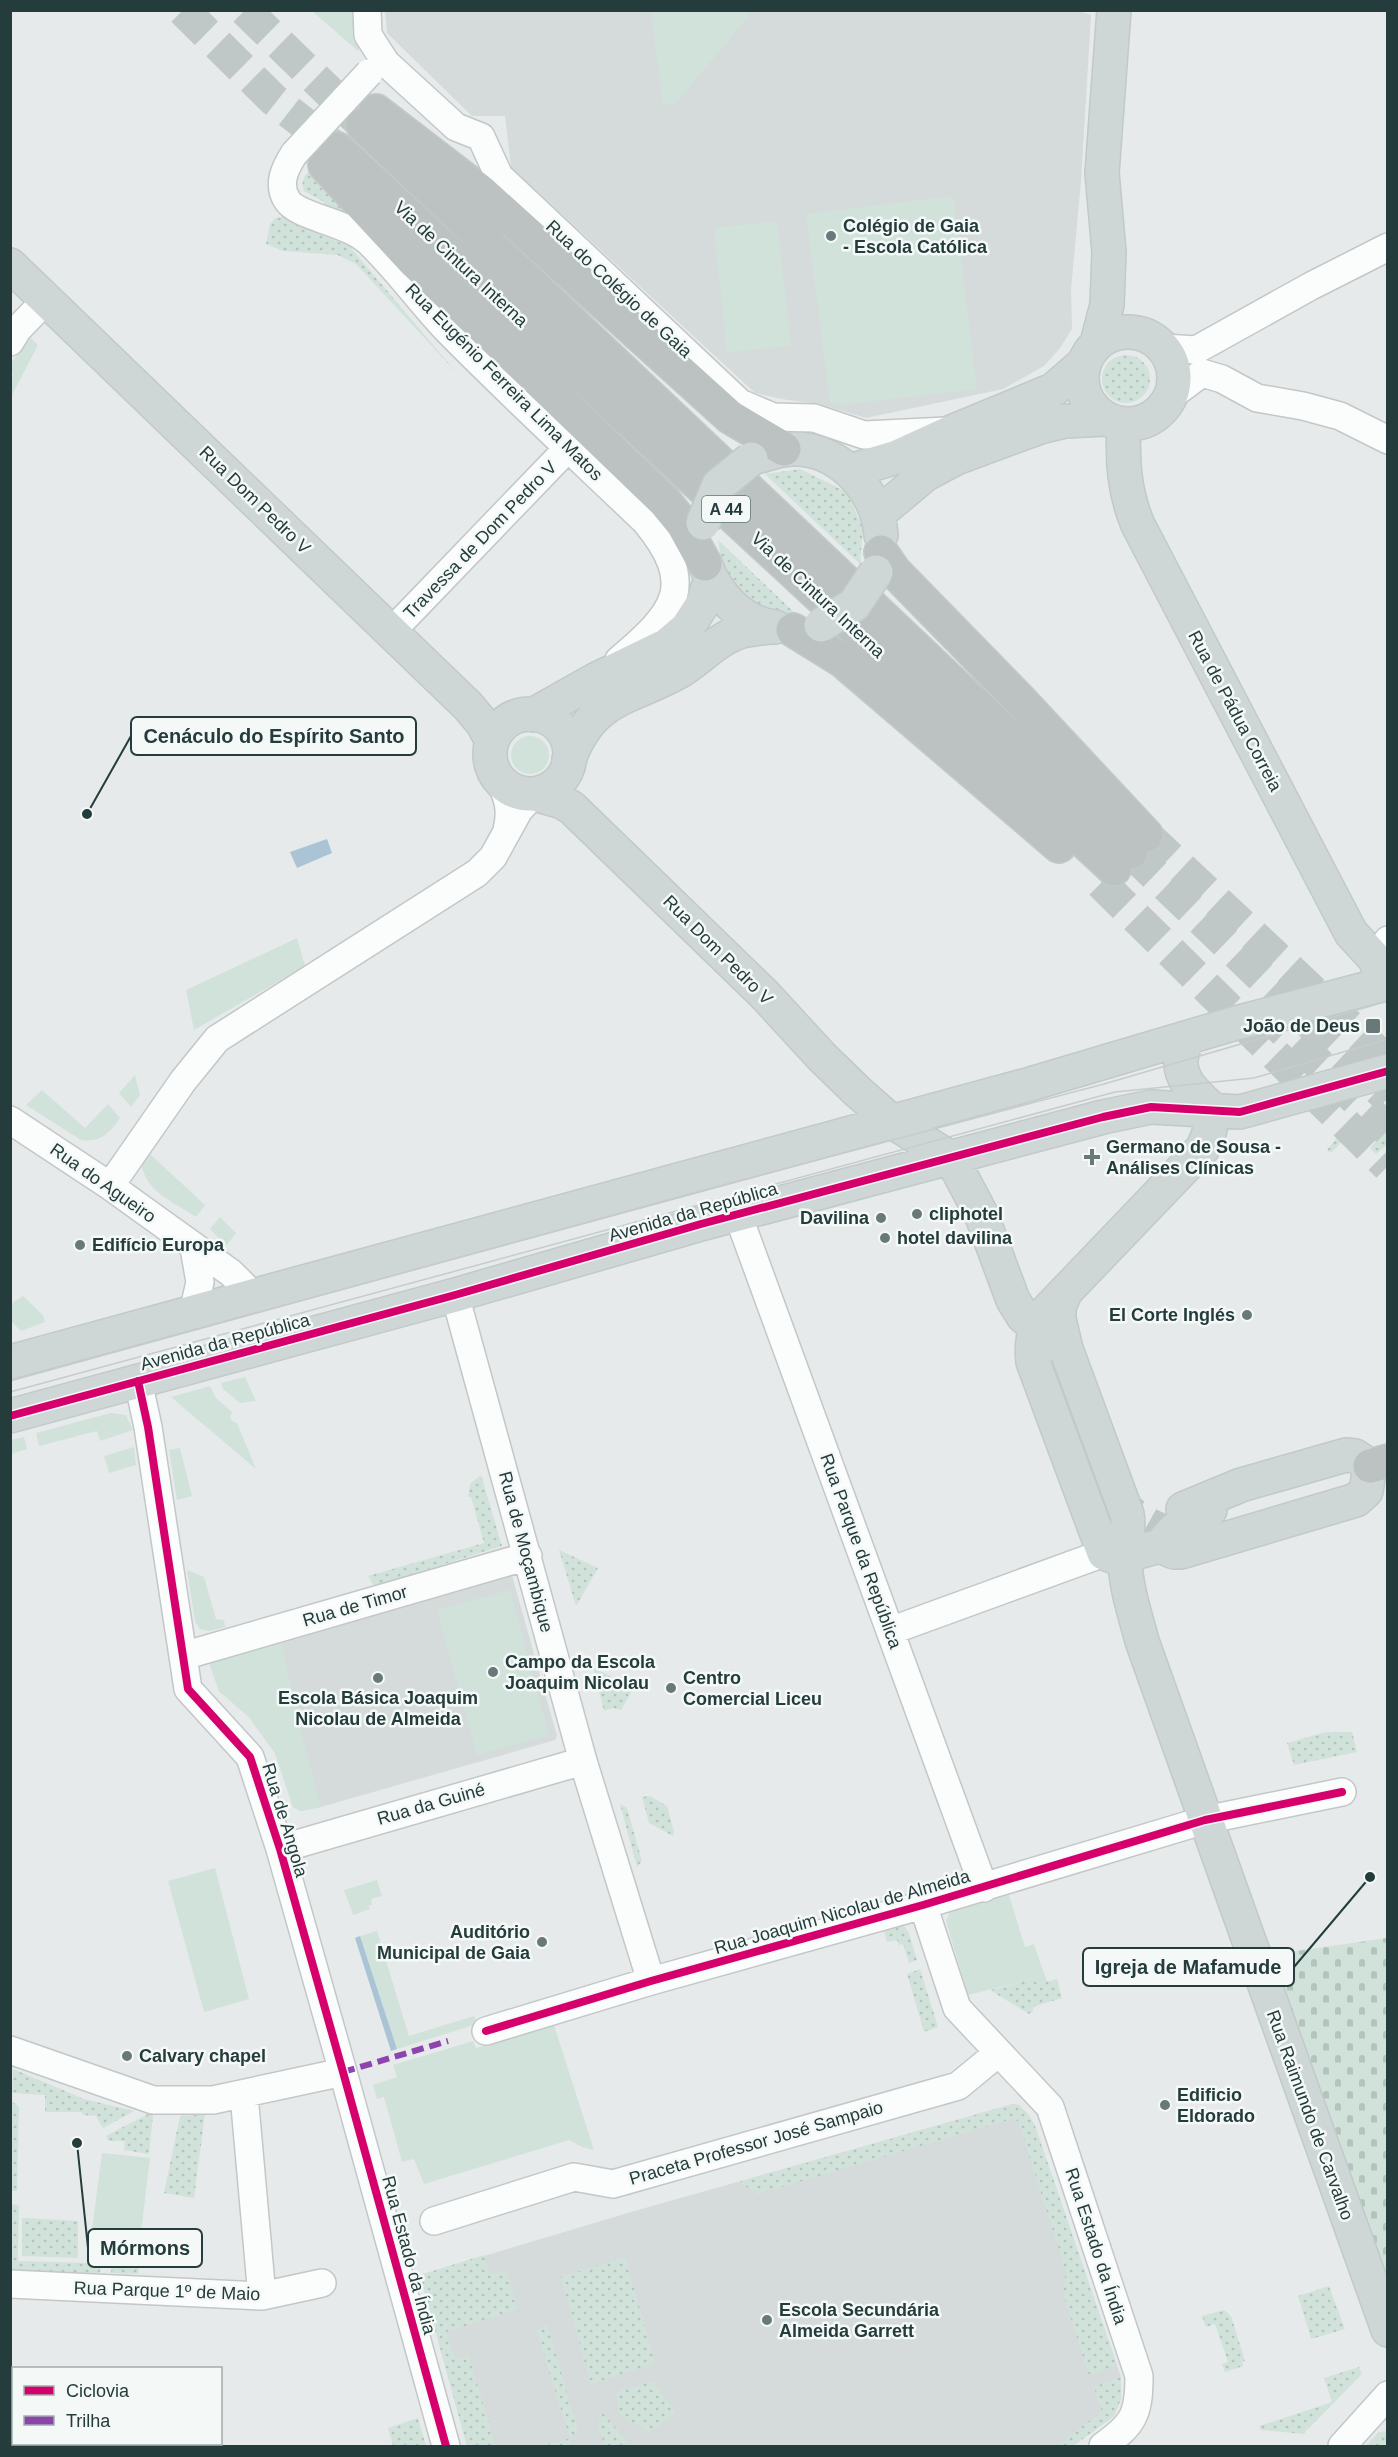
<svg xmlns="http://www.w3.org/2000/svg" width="1398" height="2457" viewBox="0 0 1398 2457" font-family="Arial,sans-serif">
  <defs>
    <pattern id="grass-dots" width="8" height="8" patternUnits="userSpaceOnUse" patternTransform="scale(1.5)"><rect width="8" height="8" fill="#d1e2db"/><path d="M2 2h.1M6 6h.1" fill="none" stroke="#b3c3bd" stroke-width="1.8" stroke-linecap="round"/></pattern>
    <pattern id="cemetery-stones" width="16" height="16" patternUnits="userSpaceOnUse" patternTransform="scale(1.5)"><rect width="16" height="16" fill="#d1e2db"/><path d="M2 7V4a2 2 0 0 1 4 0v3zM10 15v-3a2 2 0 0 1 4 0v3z" fill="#b3c3bd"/></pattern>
  </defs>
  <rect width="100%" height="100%" fill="#e6eaea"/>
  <!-- built -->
  <path fill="#d4dbda" d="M385,10H1075L1091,15L1081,181L1071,290L1072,329L1060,348L1044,366L1003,389L866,418L819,404L781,399L755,393L511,167L505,116H472L387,33Z
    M511,1572L557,1736L555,1740L321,1807L301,1811L293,1807L275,1753L249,1717L219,1691L210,1665L215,1656Z
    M1013,2104L1019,2105L1029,2115L1035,2126L1121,2377V2399L1114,2416L1073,2446H467L420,2275L638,2210Z"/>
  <!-- grass -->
  <path fill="url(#grass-dots)" d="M313,167L365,220L322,208L324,202L304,191C300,180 305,175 313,167Z
    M283,217L350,247L456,372L356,264L338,255L283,251L266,244L270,224L275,218Z
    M1102 379a24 24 0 1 1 48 0a24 24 0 1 1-48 0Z
    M800,469L847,492L863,528L860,564L765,474Z
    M718,540L797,615L768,613L746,602L723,572Z
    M1387,1108V1121L1366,1143L1360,1136Z
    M1346,1126L1351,1132L1331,1153L1327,1150Z
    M1387,1129V1145L1376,1154L1370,1148Z
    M481,1475L502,1546L374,1586L368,1576L484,1543L471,1497H468L470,1484Z
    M559,1550L598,1568L576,1606Z
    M593,1667L633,1689L621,1710L613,1708L604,1711Z
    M1326,1732H1352L1357,1752L1294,1765L1287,1743Z
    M650,1796L667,1806L674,1832L673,1836L649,1823L642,1797Z
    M620,1804L627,1808L642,1861L637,1867Z
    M895,1925L904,1926L909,1933L917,1960L909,1963L903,1944L899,1945L897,1940L887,1942L883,1928Z
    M920,1969L938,2027L924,2032L907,1974Z
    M1036,1978L1038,1984L1057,1979L1062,1998L1033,2007V2011L1029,2014L990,1990Z
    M13,2069L84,2099L134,2111L103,2128L96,2116L83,2115L82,2112H45V2095L12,2093Z
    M12,2101L19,2107L17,2191H11Z
    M1013,2104C1024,2107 1030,2116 1035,2126L1117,2365L1089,2375L1063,2293L1066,2271L1018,2121L1012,2119L758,2194L739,2182Z
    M148,2114L153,2115L149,2154L124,2150L125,2141H108L106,2136Z
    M205,2114L194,2198L164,2193L180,2116Z
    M11,2204L19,2205L18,2261L88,2263L90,2248L103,2249L100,2273L11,2271Z
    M22,2218L78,2221V2258L22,2256Z
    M113,2249L141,2251L138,2274L111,2273Z
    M484,2255L490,2275L506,2271L518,2309L446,2332L455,2359L468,2355L496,2446H467L420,2275Z
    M625,2257L655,2363L591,2384L561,2277Z
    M1329,2286L1345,2329L1311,2339L1298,2296Z
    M1224,2310L1231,2316L1245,2361L1242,2362L1243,2366L1225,2372L1222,2364L1228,2362L1215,2324L1206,2327L1202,2316Z
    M547,2325L578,2431L570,2438L572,2446H544L570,2438L536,2330Z
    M1359,2367L1362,2374L1303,2434L1261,2430L1259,2426L1332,2402L1324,2378Z
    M1121,2377V2399L1114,2416L1073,2446H1057L1102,2411L1094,2387Z
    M653,2381L676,2413L649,2432L619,2414L616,2392Z
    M603,2413L631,2446H605L597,2423Z
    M418,2418L426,2446H393L388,2428Z
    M1387,2431V2446H1366L1379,2432Z"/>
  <!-- cemetery -->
  <path fill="url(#cemetery-stones)" d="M1387,1938V2276L1268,1955Z"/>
  <!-- green -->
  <path fill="#d1e2db" d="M312,11H352L359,52Z
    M651,11V10L753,11L675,104L663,105Z
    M953,196L977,389L841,405L830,402L806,214Z
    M777,221L791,346L727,352L714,228Z
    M31,338L38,345L11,397V380L13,376L11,363Z
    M511 755a19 19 0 1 1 38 0a19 19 0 1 1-38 0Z
    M297,938L305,966L194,1030L186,990Z
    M135,1075L140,1095L131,1107L119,1093Z
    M42,1090L85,1128L108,1104L120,1118C110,1133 100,1143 81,1140L26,1105Z
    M149,1153L205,1205L196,1217C172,1201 146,1192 141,1163Z
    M220,1217L236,1233L226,1246L210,1229Z
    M23,1296L43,1315L45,1322L21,1331L11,1321V1304Z
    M245,1377L256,1401L240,1403L223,1389L221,1383Z
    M210,1386L216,1398L232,1412L230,1417L232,1421L237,1423L256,1469L171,1397Z
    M111,1413L126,1415L133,1430L100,1441L97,1431L39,1446L36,1433Z
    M24,1437L27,1449L11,1454V1440Z
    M134,1447L136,1465L109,1473L104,1456Z
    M180,1448L192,1496L177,1500L169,1450Z
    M187,1570L204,1577L216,1619L224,1620L225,1627L209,1631L200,1629L195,1621Z
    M510,1590L549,1735L477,1755L437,1610Z
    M280,1635L296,1713L321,1807L301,1811L293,1807L275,1753L249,1717L219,1691L210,1665L215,1656Z
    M215,1868L249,1999L204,2012L168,1881Z
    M377,1880L382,1896L371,1899L372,1905L369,1906L370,1909L353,1915L344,1890Z
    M1008,1892L1025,1947L1034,1944L1047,1982L1037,1984L1036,1978L968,1995L946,1921L951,1909Z
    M377,1931L409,2036L474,2016L477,2024L397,2049L360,1936Z
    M554,2025L594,2150L582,2147L569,2140L424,2184L414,2159L402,2162L384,2097L377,2099L373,2085L397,2077L393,2065L473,2041L476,2048Z
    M102,2153L150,2158L139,2249L90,2245Z"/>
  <!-- water -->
  <path fill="#aac4d5" d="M327,839L332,853L297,868L290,852Z
    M360,1936L397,2049L391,2051L355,1938Z"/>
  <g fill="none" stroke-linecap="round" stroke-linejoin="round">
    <!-- major-tunnel -->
    <path stroke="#bfc7c7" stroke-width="33" stroke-dasharray="33 16" stroke-linecap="butt" d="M1110,1493C1134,1517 1163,1540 1198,1533"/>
    <!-- highway-tunnel -->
    <path stroke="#bfc7c7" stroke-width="33" stroke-dasharray="33 16" stroke-linecap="butt" d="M183,10L274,100L337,149
      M245,10L363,125
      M1146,835L1388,1062
      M1131,852L1388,1098
      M1101,883L1388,1166
      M1261,1009L1388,1130"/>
    <!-- minor casing -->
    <g stroke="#c3c7c7" stroke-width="30">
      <path id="minor" d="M367,10L368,35L386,63L456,127L481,137L499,176L740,403L773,417L814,418L864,435L947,431
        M294,154C285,168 277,184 287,200C297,217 349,222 370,243C398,270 421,303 448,331C512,396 579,458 645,521C698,585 676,612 619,660
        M10,342L18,329L47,299
        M1164,348L1196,350L1311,286L1388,247
        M1171,396L1202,373L1222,379L1257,398L1303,406L1340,416L1388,440
        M391,632L569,447
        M499,779C508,797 512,810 507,830
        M1375,959L1388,940
        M10,1120L110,1186L231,1273L254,1296
        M110,1186L183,1081L217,1039L477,873L493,857L519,810L534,794
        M738,1215L984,1888
        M455,1295L583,1761L651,1981
        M193,1313L200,1282L194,1248
        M138,1381L148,1427L188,1689L250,1757L280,1849L343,2072L446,2446
        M890,1631L1104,1553
        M183,1656L528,1556
        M280,1849L583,1761
        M923,1905L957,2008L1050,2107L1139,2376C1139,2414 1134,2424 1103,2446
        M486,2031L651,1981L923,1905L1205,1820L1342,1792
        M10,2050L153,2100H213L343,2072
        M244,2095L262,2296
        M434,2221L574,2177L613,2184L958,2086L998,2053
        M10,2284L262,2296L322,2283
        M1342,2446L1388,2395"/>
    </g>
    <!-- major casing -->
    <g stroke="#c2c9c9" stroke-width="36">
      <path id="major" d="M10,265L468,706L483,724L492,741
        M1082 378a46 46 0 1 1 92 0a46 46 0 1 1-92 0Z
        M1097,343L1107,305L1109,252L1102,173L1114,10
        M1124,425C1122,460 1124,492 1138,525L1351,933L1375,959L1384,984
        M756,457C765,455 774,451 783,450C834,442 878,488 881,535
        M850,471L897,457L954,431L1053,390L1083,364
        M878,514L926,474L956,458L1040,427L1065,421L1106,419
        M705,564C716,594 741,623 775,627
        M490 754a40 40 0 1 1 80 0a40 40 0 1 1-80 0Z
        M533,715L597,679L667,645L687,628L702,605L711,579
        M569,759C594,695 627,701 680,671C700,659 718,638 742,631C751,629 760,628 769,627
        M534,794L562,802L572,808L764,994L822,1057L857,1091L891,1121L952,1159
        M1187,1038C1185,1045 1181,1054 1181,1061C1180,1083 1200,1097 1214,1111
        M952,1159L981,1214L1013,1300L1023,1316L1035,1327L1042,1347
        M1065,1293L1059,1307V1319L1066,1349L1127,1514C1130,1529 1125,1543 1125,1557C1125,1586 1135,1614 1142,1641L1388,2330
        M10,1362L1027,1085L1236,1023L1388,983
        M10,1416L455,1295L701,1224L1103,1117L1151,1107L1240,1112L1388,1071
        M1183,1509L1241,1485L1346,1455L1355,1456L1370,1466
        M1210,1510L1174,1530L1160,1546L1117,1558L1104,1553L1033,1362C1031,1343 1033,1330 1044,1314L1203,1148L1209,1133L1214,1111
        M1160,1546L1174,1552H1181L1356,1500L1366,1491L1370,1466"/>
    </g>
    <!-- highway casing -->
    <g stroke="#c2c9c9" stroke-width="36">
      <path id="highway" d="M376,111L480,191L730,417L784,449
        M363,125L1131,852
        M337,149L1114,869
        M325,165L413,260L665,502L683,524L705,564
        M881,552L894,571L1019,699L1146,835
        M793,630L843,661L1059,846
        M1370,1466L1388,1461"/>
    </g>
    <!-- minor -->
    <use href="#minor" stroke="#fbfcfc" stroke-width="27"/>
    <!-- major -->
    <use href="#major" stroke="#cfd6d6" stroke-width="33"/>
    <!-- highway -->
    <use href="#highway" stroke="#bcc2c2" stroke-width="33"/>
    <!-- tram -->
    <path stroke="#c7cbcb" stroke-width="1.5" d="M10,1381L693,1193L1104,1084L1388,1001
      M10,1392L1115,1092L1254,1078L1388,1039"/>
    <!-- minor-bridge casing -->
    <g stroke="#c3c7c7" stroke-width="30" stroke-linecap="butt">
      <path id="minor-bridge" d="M294,154L369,73"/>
    </g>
    <!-- major-bridge casing -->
    <g stroke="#c2c9c9" stroke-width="36" stroke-linecap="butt">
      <path id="major-bridge" d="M703,523L719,485L751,459
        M821,625L854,605L876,572"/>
    </g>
    <!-- minor-bridge -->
    <use href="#minor-bridge" stroke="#fbfcfc" stroke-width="27"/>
    <!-- major-bridge -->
    <use href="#major-bridge" stroke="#cfd6d6" stroke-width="33"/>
    <!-- quiet -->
    <path stroke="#8e44ad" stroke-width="6" stroke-dasharray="12 6" stroke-linecap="butt" d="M343,2072L448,2041"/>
    <!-- cycleway casing -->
    <g stroke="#f4f9f8" stroke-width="11">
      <path id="cycleway" d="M138,1381L148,1427L188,1689L250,1757L280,1849L343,2072L446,2446
        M10,1416L455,1295L701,1224L1103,1117L1151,1107L1240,1112L1388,1071
        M486,2031L651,1981L923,1905L1205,1820L1342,1792"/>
    </g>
    <!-- cycleway -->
    <use href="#cycleway" stroke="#d6006c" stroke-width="8"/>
  </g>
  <!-- markers -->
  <g fill="#697979" stroke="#f4f9f8" stroke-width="2">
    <circle cx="831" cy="236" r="6"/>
    <rect x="1365" y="1018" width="16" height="16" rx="3"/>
    <path d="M1089 1148h6v6h6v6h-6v6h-6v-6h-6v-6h6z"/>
    <circle cx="917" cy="1214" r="6"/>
    <circle cx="881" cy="1218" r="6"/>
    <circle cx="885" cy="1238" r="6"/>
    <circle cx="80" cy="1245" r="6"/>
    <circle cx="1247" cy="1315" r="6"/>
    <circle cx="493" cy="1672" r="6"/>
    <circle cx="378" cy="1678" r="6"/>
    <circle cx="671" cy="1688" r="6"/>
    <circle cx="542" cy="1942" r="6"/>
    <circle cx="127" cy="2056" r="6"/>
    <circle cx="1165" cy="2105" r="6"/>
    <circle cx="767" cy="2320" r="6"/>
  </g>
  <g text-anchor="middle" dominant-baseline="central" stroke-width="5" stroke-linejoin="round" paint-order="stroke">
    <!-- shield labels -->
    <rect fill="#f4f9f8" stroke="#637574" stroke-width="1.5" x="702" y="496" width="48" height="26" rx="4.5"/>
    <g font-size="16" font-weight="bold" fill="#253c3c">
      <text x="726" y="509">A 44</text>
    </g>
    <!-- poi labels -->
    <g font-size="18" font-weight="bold" fill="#253c3c" stroke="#f4f9f8" text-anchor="start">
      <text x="843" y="226">Colégio de Gaia<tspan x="843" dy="21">- Escola Católica</tspan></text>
      <text x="1360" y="1026" text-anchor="end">João de Deus</text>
      <text x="1106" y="1147">Germano de Sousa -<tspan x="1106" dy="21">Análises Clínicas</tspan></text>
      <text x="929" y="1214">cliphotel</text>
      <text x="869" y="1218" text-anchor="end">Davilina</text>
      <text x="897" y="1238">hotel davilina</text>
      <text x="92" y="1245">Edifício Europa</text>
      <text x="1235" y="1315" text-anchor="end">El Corte Inglés</text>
      <text x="505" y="1662">Campo da Escola<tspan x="505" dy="21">Joaquim Nicolau</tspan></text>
      <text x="683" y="1678">Centro<tspan x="683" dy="21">Comercial Liceu</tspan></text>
      <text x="378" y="1698" text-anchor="middle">Escola Básica Joaquim<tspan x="378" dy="21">Nicolau de Almeida</tspan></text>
      <text x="530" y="1932" text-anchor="end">Auditório<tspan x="530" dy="21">Municipal de Gaia</tspan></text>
      <text x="139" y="2056">Calvary chapel</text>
      <text x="1177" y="2095">Edificio<tspan x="1177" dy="21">Eldorado</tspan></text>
      <text x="779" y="2310">Escola Secundária<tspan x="779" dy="21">Almeida Garrett</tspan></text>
    </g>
    <!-- street labels -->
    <g font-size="18" fill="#253c3c" stroke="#f4f9f8">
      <text transform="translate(461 264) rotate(43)">Via de Cintura Interna</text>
      <text transform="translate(619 289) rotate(43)">Rua do Colégio de Gaia</text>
      <text transform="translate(504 382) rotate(45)">Rua Eugénio Ferreira Lima Matos</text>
      <text transform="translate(255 500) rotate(44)">Rua Dom Pedro V</text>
      <text transform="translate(480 540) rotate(-46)">Travessa de Dom Pedro V</text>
      <text transform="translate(818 595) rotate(43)">Via de Cintura Interna</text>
      <text transform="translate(1235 711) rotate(62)">Rua de Pádua Correia</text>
      <text transform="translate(718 950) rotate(45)">Rua Dom Pedro V</text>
      <text transform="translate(103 1183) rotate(35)">Rua do Agueiro</text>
      <text transform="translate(693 1212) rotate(-16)">Avenida da República</text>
      <text transform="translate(225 1342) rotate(-15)">Avenida da República</text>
      <text transform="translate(861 1551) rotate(70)">Rua Parque da República</text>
      <text transform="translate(526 1552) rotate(75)">Rua de Moçambique</text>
      <text transform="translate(355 1606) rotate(-16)">Rua de Timor</text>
      <text transform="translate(431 1804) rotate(-16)">Rua da Guiné</text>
      <text transform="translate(285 1820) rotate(73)">Rua de Angola</text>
      <text transform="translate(842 1912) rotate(-16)">Rua Joaquim Nicolau de Almeida</text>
      <text transform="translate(1310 2115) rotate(70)">Rua Raimundo de Carvalho</text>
      <text transform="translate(756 2143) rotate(-16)">Praceta Professor José Sampaio</text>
      <text transform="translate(1096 2246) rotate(72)">Rua Estado da Índia</text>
      <text transform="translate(409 2255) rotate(75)">Rua Estado da Índia</text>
      <text transform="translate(167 2291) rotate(2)">Rua Parque 1º de Maio</text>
    </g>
  </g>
  <!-- callouts -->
  <path fill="none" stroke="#253c3c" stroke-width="2" d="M87 814L131 736M1370 1877L1294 1967M77 2143L88 2248"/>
  <g fill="#253c3c" stroke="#f4f9f8" stroke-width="2">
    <circle cx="87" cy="814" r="6"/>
    <circle cx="1370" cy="1877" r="6"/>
    <circle cx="77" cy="2143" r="6"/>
  </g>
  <g fill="#f4f9f8" stroke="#253c3c" stroke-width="2">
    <rect x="131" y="717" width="285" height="38" rx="6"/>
    <rect x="1083" y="1948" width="211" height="38" rx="6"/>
    <rect x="88" y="2229" width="114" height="38" rx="6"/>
  </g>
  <g font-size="20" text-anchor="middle" font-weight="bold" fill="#253c3c">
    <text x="274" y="743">Cenáculo do Espírito Santo</text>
    <text x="1188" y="1974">Igreja de Mafamude</text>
    <text x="145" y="2255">Mórmons</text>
  </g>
  <!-- border -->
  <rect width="1398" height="2457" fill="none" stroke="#253c3c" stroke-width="24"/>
  <!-- legend -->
  <rect x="12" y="2367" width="210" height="78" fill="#f4f9f8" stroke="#a1adad" stroke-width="1.5"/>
  <rect x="24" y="2386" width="30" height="9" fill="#d6006c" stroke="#a1adad" stroke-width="1.5"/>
  <text x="66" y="2397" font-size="18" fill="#253c3c">Ciclovia</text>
  <rect x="24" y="2416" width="30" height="9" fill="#8e44ad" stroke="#a1adad" stroke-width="1.5"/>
  <text x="66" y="2427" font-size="18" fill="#253c3c">Trilha</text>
</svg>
